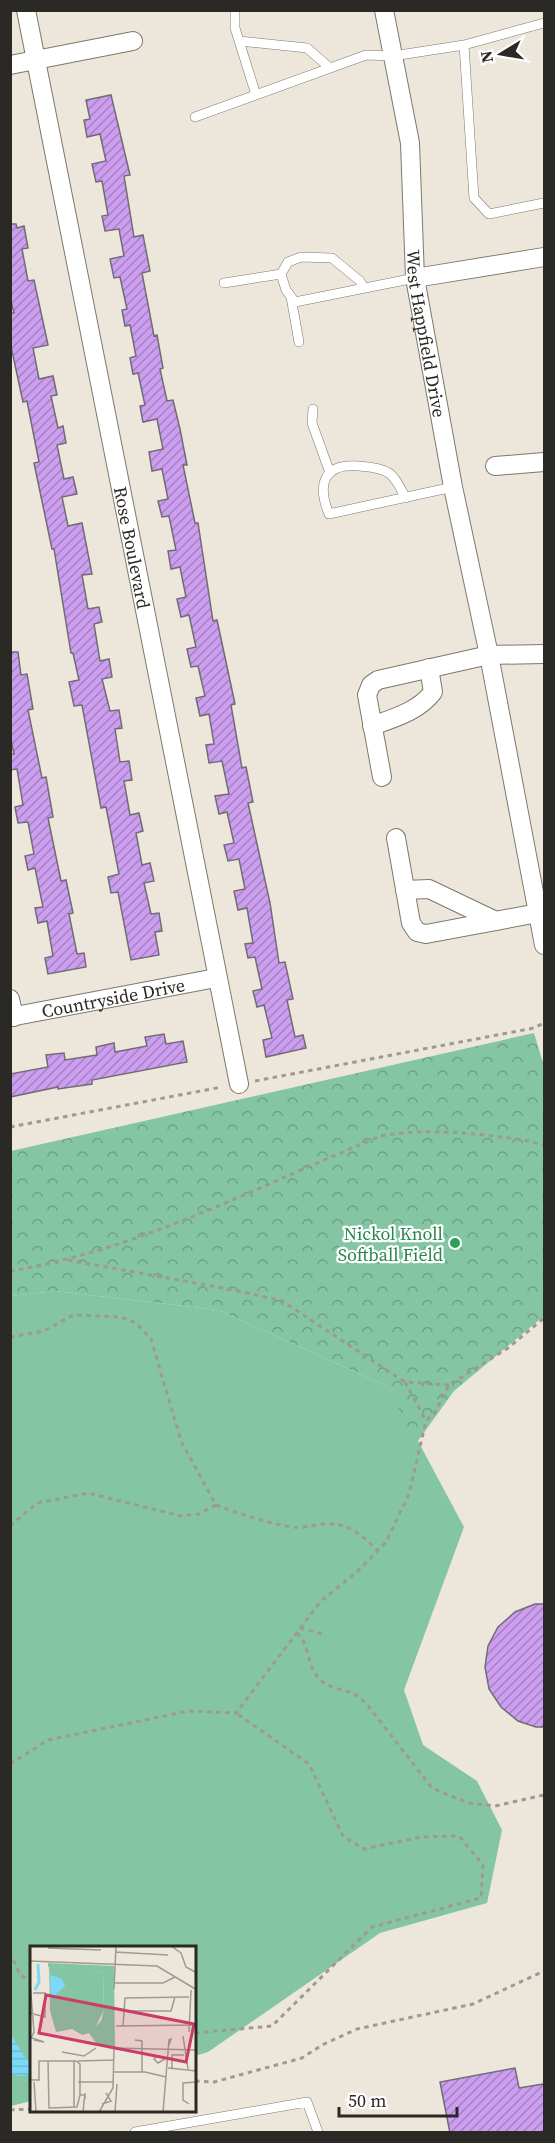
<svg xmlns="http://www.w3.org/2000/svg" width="555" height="2143" viewBox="0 0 555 2143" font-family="'Source Serif 4',serif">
  <defs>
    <pattern id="park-crowns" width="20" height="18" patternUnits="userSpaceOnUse" patternTransform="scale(1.5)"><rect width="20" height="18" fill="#84c6a4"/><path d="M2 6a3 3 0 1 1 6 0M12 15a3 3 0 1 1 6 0" fill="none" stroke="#6ca185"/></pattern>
    <pattern id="water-rules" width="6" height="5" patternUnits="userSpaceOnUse" patternTransform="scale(1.5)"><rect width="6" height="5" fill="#7cdaf8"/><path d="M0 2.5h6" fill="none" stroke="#6bbbd4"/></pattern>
    <pattern id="building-hatch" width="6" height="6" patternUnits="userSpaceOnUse" patternTransform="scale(1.5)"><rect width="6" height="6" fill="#cc9ef0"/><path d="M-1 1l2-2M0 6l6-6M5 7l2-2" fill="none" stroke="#a681c2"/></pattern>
  </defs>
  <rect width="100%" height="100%" fill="#ede6db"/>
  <!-- green -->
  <path fill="#84c6a4" d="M55,1291L218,1310L389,1387L464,1527L404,1690L423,1745L477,1781L502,1830L487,1903L380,1933L208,2052L195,2056V1948H32L31,2101L11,2106L10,1296Z"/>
  <!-- park -->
  <path fill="url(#park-crowns)" d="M534,1033L544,1066V1316L454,1391L415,1445L389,1387L218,1310L55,1291L11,1296V1151Z"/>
  <!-- water -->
  <path fill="url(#water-rules)" d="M10,2033L26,2059L31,2064V2075L17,2076L11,2073Z"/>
  <!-- building -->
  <path fill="url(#building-hatch)" stroke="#706b75" stroke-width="1.5" d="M111,95L130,175L124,176L134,237L143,235L150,271L142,273L154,336L157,335L163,368L160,369L167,401L173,400L180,429L187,465H183L195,523H198L213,621L217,620L235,704L231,705L242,768L246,767L253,802L248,803L270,903L279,963L285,962L293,999L287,1000L295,1037L303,1035L306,1048L266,1057L263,1040L272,1038L264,1005L257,1007L253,991L262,989L255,957L248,958L245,944L253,943L247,908L238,910L234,891L245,889L239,859L228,861L224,845L234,843L227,812L219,814L215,796L229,794L222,761L209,763L206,745L214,744L209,714L200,716L196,698L205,696L198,666L191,667L187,649L196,647L189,615L181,617L177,599L186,597L180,567L171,569L168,551L176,550L169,516L162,517L158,501L168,499L162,469L152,471L149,452L163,449L157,419L143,422L140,406L145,405L138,373L133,374L130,358L136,356L130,325L125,326L122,310L127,309L120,277L114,278L110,259L124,256L119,229L105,231L102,216L108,215L102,181L96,182L92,164L106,161L100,134L87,137L84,120L90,119L86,100Z
    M10,224H16L17,228L24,226L28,248L22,249L28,281L34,280L48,345L33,348L39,379L53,376L57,395L51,396L58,428L63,426L66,443L57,445L64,479L73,477L77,494L62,497L68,526L82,523L92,574L82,575L88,609L99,607L102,622L94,624L100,661L109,659L112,677L102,679L110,711L119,710L122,728L115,729L120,762L129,761L132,780L124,781L130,815L139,813L143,831L136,833L142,865L150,863L154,881L144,883L151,914L159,913L162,931L155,932L159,955L131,960L118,892L111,893L108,877L119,874L106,807L101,808L82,705L74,706L69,682L79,680L73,653H71L54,549H52L34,463L39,462L27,401L23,402L10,342V313H14L10,298Z
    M10,652H18L21,675L27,674L33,709L28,710L42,778L46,777L53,817L48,818L61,881L66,880L73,913L69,914L77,954L84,953L86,967L48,974L45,958L53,956L47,921L38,923L35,908L43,907L35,868L28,870L25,856L34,854L28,822L18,823L15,807L23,805L17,769L10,770V754H14L10,735Z
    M164,1034L166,1044L183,1041L187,1062L92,1080V1084L58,1089V1087L10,1097V1074L48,1067L46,1055L64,1053L65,1060L97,1055L96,1047L114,1043L115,1052L147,1046L145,1037Z
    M535,1604H544V1727H536L518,1721L501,1707L489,1689L485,1667L488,1646L498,1627L515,1612Z
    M515,2068L519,2088L544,2084V2133H450L440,2082Z"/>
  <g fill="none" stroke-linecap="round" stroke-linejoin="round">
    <!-- service casing -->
    <g stroke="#7e786e" stroke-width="10">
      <path id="service" d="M235,10V28L256,95
        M239,41L307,48L330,68
        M464,45L474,198L489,214L544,203
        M195,117L366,55L393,56L464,45L544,23
        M224,283L281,274
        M364,288L360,281L332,258L301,257L288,262L281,274L286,290L295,302L415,278
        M291,297L299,342
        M313,409L312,423L330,473
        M406,498C401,490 395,475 387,472C378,467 368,467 359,466C323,463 317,485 329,514L453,487
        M135,2132L307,2102L318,2132"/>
    </g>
    <!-- minor casing -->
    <g stroke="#7e786e" stroke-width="20">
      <g id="minor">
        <path id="s1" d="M26,10L239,1084"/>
        <path id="s2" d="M384,10L410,143L415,278L453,487L489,655L544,945"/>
        <path d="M10,65L133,41"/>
        <path d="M415,278L544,257"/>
        <path d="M495,466L544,462"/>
        <path d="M372,726C394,718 419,711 433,692L429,668"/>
        <path d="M382,777L367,695L371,685L378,680L489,655L544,654"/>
        <path d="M396,838L411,923L417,932L426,934L538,913"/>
        <path d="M405,890L429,889L496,921"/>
        <path d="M10,999L14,1017"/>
        <path id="s3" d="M10,1017L216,978"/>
      </g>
    </g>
    <!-- path -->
    <path stroke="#9e9991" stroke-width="3" stroke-dasharray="4.5 4.5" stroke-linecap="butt" d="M255,1081L534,1028L544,1023
      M10,1127L222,1087
      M68,1260L234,1290L282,1301L405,1382L449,1385
      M10,1271C140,1250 260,1185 381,1136C431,1127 480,1134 530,1141L544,1146
      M10,1337L44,1331L73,1315L121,1317L136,1323L151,1339L181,1441L216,1505C241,1514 266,1523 293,1527C304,1529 314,1524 325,1524C348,1522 363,1536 378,1551
      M405,1382L426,1421
      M10,1526L37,1503L88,1493L181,1516L199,1514L216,1505
      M300,1628L326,1635
      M297,1633C310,1645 306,1664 319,1679C328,1688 343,1689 354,1694C358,1696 362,1700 366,1703L432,1788L468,1803L495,1806L544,1795
      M10,1764L48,1740L188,1711L236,1713L321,1601L358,1571L386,1542L409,1494L426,1421L434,1414L449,1385L508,1348L544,1318
      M10,1952L20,1975L32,1981
      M195,2033L272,2026L372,1927L481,1898L483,1865L459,1836L421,1837L364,1849L343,1836L309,1764L236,1713
      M195,2081L214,2082L302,2058L322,2045L357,2029L473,2004L544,1971
      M10,2110L32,2109"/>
    <!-- service -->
    <use href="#service" stroke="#fff" stroke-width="9"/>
    <!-- minor -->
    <use href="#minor" stroke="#fff" stroke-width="18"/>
  </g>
  <!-- markers -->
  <circle fill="#2e9e5b" stroke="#fff" stroke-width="2" cx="455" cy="1243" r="6"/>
  <g text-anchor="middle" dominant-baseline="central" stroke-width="4.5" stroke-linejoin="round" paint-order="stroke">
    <!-- street labels -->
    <g font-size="18" fill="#2b2925" stroke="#fff">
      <text stroke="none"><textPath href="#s2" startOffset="327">West Happfield Drive</textPath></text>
      <text stroke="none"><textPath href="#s1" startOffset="548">Rose Boulevard</textPath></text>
      <text stroke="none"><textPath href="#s3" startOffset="105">Countryside Drive</textPath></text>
    </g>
    <!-- leisure labels -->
    <g font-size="18" fill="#27864d" stroke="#fff" text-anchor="end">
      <text x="443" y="1233">Nickol Knoll<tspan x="443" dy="21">Softball Field</tspan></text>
    </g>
  </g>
  <!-- overview -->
  <g transform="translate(30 1946)">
    <rect width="166" height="166" fill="#ede6db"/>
    <path d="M19,20L73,26L74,64L63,86L52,89L42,83L26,86L20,65Z" fill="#84c6a4"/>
    <path d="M18,17L84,20L85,101L68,100L59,87L71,75L74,64L73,26L18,21Z" fill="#84c6a4"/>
    <path d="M20,29L32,33L35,40L21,53Z" fill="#7cdaf8"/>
    <path fill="none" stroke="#7cdaf8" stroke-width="3" d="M5,44L9,36L8,18"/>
    <path fill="none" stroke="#9f9a92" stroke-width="1.5" d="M141,0L151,7L156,21L167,27M18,2L71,4M85,6L138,9M0,15L127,20L167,44M0,36L4,86L0,94M84,37H133L145,31M84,43L86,0M93,65H141L145,51M0,67L15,71V47H3M86,80L167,79M93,80L95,52L159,51M159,86L161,44M153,90L158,123M2,92L14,96L4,94M105,94L112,95V126M32,106L54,110L66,102M135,113L128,117L124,113L127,110L139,113M18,115L19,162L47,161L50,149M44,115V162M48,115L84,114M138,122L167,125M142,124V109H154M84,126H115L136,131M0,134H9V115H46L50,118V149H54M4,136L6,166M48,136H84M72,158L81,155L76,147M159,158L153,154V137L167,136M14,166H51M53,166L55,147V153M69,166L83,142L84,102L167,104M85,166L87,138M133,166L139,94L141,93L139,99"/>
    <path fill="#cb3d68" fill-opacity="0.15" stroke="#cb3d68" stroke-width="3" d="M16,49L164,78L156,116L9,87Z"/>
    <rect width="166" height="166" fill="none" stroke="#2b2925" stroke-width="3"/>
  </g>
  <!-- border -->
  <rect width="555" height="2143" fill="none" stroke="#2b2925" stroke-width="24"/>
  <!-- north arrow -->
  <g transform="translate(501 54) rotate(259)" stroke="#ffffff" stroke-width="4.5" paint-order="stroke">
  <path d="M0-4.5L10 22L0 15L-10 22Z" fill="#2b2925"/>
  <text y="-9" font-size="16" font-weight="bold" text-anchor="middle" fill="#2b2925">N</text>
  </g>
  <!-- scale -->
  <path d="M339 2107v9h118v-9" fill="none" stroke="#2b2925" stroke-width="3"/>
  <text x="348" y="2107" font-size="18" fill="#2b2925" stroke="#ffffff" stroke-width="4.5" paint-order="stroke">50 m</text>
</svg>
